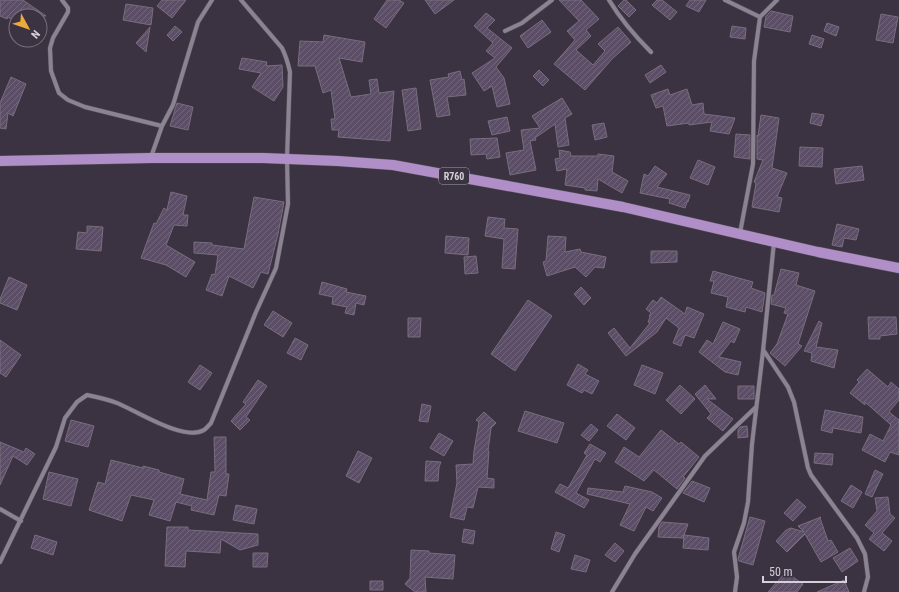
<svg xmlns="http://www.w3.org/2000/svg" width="899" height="592" viewBox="0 0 899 592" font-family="'Roboto Condensed',sans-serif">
  <defs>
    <pattern id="building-hatch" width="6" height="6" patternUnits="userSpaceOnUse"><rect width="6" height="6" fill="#5c4e67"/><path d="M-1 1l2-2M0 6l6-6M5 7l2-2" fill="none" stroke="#72667c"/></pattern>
  </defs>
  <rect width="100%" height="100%" fill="#3b3341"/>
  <!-- building -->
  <path fill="url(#building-hatch)" stroke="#776e7e" d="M0,0H23L46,16H16V22L8,17L7,19L0,16Z
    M162,0H186L172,18L157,6Z
    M387,0H399L404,3L386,28L374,19Z
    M425,0H454L435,14Z
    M559,0H581L599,19L586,30L591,36L576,50L593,65L605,51L598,44L618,27L631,42L612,59L585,90L554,64L575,40L567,31L579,21Z
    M624,0H626L636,10L629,17L618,6Z
    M657,0H662L677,12L670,20L652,5Z
    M690,0H706L699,12L686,6Z
    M126,4L153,8L151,25L123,20Z
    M771,11L793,16L790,32L764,27L766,16Z
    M486,13L495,20L487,28L512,48L496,67L504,78L510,104L497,107L492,86L484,91L472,73L495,58L486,51L493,43L474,26Z
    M881,14L898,17L893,43L876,40Z
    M542,20L551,32L528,48L520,36Z
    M827,23L839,27L836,36L824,31Z
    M175,26L182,32L173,41L167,35Z
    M732,26L746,28L745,39L730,37Z
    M150,27L146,52L136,43Z
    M324,35L365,42L362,62L339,58L351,97L371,94L369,80L377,79L379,93L394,91L390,141L338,137L339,130H332L331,119H335L331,90L323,93L315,66H298L300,41L323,42Z
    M812,35L824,39L821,48L809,44Z
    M242,58L267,62L266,66L282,65L283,87L274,101L252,87L261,73L239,69Z
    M661,65L666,72L650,83L645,75Z
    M539,70L549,80L543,86L533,76Z
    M460,71L462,80L464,79L466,95L447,97L450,115L437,117L430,80L449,77L448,74Z
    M11,77L26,84L13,116L8,113L6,129L0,128V103Z
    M416,88L421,129L408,131L402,90Z
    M668,89L670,95L687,89L692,105L703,103L704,114L735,118L729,134L710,131L712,122L689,125V123L667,126L663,106L656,108L651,95Z
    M562,98L572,114L565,118L569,145L558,147L555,124L535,138L536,140L530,141L536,170L510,175L506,153L524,150L521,130L540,128L532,116Z
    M177,103L193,107L188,130L170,126Z
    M812,113L824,115L821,126L810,123Z
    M761,115L779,118L772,168L787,173L777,197L782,198L779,212L752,207L756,183L754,182L763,160L757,159V135L758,136Z
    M507,117L510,131L492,135L488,121Z
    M604,123L607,137L595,140L592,125Z
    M736,134L750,135V159L734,157Z
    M497,138L500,157L487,159L486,154L471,155L470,139Z
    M800,147L823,148L822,167L799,166Z
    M559,150L570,152L571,156H598V154L614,156L612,172L628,181L622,193L598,179L597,191L585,190V188L565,185L567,169L557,171L555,159L560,158Z
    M698,160L715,167L708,185L690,178Z
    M655,166L667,174L657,187L690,195L688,202H687L685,208L669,203L670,199L640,193L644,174L648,176Z
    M862,166L864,180L836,184L834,169Z
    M171,192L187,196L183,215H188L187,226L174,225L166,245L195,262L186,277L166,265L141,258L154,223L156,224L164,208L167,210Z
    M254,197L284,202L278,234L268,274L261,272L253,288L229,276L222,296L206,290L212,274L215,275L218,255L194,253V242L212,243V245L244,249Z
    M488,217L505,219L504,228L518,229L515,269L502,268L504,239L485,236Z
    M837,224L859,229L856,240L844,238L842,247L832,245Z
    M87,226L103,227L101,251L76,249L78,232L87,233Z
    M446,236L469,238L468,255L445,253Z
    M548,236L566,237L565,252L580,249L581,252L606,257L604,268L595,267L586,277L575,267L547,276L543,262L546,261Z
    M651,251H677V262L651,263Z
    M476,256L478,273L465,274L464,257Z
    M781,269L799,273L796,285L815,291L798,344L802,346L785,366L770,353L777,344L788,314L784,313L786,308L771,304L772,295H774Z
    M713,271L753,282L751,288L765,293L762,312L746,307L745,312L726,307L728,297L711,293L714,281H710Z
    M9,277L27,285L17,310L0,303V299Z
    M322,282L347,289L346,292L366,296L364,305L356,303L354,315L345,313L347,307L332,304L333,297L319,294Z
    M581,287L591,298L584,305L574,294Z
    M661,297L685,314L687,307L704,314L694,338L685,335L681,346L673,343L679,328L666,318L657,332L626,356L608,333L614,328L630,348L650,323L648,322L650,317L649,316L651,313L646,309L653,300L657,303Z
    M528,300L552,316L515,371L491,354Z
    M273,311L292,323L283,337L264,325Z
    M868,317H896L897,334L880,336V339H869Z
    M408,318H421L420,337H408Z
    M819,321L822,323L816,347L838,350L834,368L811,361L812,353L804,351Z
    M723,322L740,329L734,343L731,341L719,357L741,362L738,375L725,372L699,352L707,340L713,344Z
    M295,338L308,345L301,360L287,353Z
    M0,340L21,355L6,377L0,373Z
    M578,364L588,370L585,374L599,381L592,394L584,390L582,393L567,385Z
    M200,365L212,373L200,390L188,382Z
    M642,365L663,373L655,394L634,385Z
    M867,369L888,387L891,382L899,389V400L889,412L899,420V455L890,452L885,462L862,450L870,434L883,441L891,425L865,402V405L850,393L859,382L857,380Z
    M258,380L267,386L246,417L250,420L240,430L231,421L246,404L243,402Z
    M680,385L695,399L681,414L666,400Z
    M705,385L716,399H707L733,419L723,431L707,418L711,414L695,394Z
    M738,386H754V399H738Z
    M422,404L431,406L428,422L419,421Z
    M825,410L863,417L861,433L833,428L832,433L821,430Z
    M525,411L564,423L557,443L518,431Z
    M484,412L496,423L491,428L488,451H489L487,478L494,479V488L478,487L473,508L467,507L464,520L450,517L457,483L456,465L473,464L474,451L479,422L476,420Z
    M617,414L635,428L626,440L607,426Z
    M71,420L94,426L88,447L65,441Z
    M591,424L598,430L589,441L581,435Z
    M747,426L748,437L738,438V430L740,427Z
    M661,430L679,444L681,442L699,457L683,477L685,478L677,489L654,470L644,481L615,462L624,447L639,457Z
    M439,433L453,441L444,456L430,448Z
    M214,437H226V474H229L226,496L219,495L214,515L191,510L192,506L176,502L170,521L149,515L154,500L131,495L122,521L89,510L98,482L105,484L111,460L143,468V466L159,470V472L184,479L180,494L207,500L211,472H215Z
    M0,442L24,452L26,448L35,454L27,465L13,456L0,485Z
    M590,444L606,453L600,462L595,459L576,493L589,500L584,508L555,492L560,484L568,488L587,455L584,453Z
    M358,451L372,458L359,483L346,476Z
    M815,453L833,454L832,465L814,463Z
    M426,461L441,462L439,467L438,481H425Z
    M875,470L883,474L872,497L865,494Z
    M49,472L78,479L71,506L43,499Z
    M692,481L710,488L704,502L683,493Z
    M851,485L862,492L853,508L841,501Z
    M625,486L652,492L662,498L653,511L646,507L634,531L620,525L630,504L587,494L588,488L623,492Z
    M888,497L890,514L895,518L882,533L892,541L884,551L869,539L874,533L865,525L877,511L875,498Z
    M797,499L806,507L793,521L784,513Z
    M236,505L257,509L254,524L233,520Z
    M750,517L765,521L753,565L739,561L738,559Z
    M821,517L820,518L828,541L831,540L838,552L821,562L805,534L787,552L776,541L786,530L791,528L804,532L798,526Z
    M662,522L688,524L683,538L658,537L659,527Z
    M167,527H188V530L258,534V545L240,550L221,539L220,553L186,551L185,567L165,566Z
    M464,529L475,531L473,544L462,542Z
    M556,532L565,535L559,552L551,549Z
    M35,535L57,542L53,555L31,548Z
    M684,535L709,538L708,550L683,548Z
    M615,543L624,551L615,562L605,555Z
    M850,548L858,561L842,572L833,558Z
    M411,550L429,551V553L455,555L453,579L425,577L426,592H415L405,584L410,578Z
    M253,553H268L267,567H253Z
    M575,555L590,560L586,572L571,569Z
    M786,572L803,584L797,592H768Z
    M844,580L849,592H817Z
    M370,581H383V590H370Z"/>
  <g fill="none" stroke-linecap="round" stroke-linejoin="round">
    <!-- street casing -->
    <g stroke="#57515c" stroke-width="5">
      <path id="street" d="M62,0L68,8V12L53,38L50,48L51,71L59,93L68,100L85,107L162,126
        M609,0C621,20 635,36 651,52
        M725,0L760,17
        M505,31L522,23L552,0
        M151,157L162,126L173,105L198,22L212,0
        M740,233L753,164L754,61L760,17L777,0
        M764,351L788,387L794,402L808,468L811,475L857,538L865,554L868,577L864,592
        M0,509L21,521
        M0,562L56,447L65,418L77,402L87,395C97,397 107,399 117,403C137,411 184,442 204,430C207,428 209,425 211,423L256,312L276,268L288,204L287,158L290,72C288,63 286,56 282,48L241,0
        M612,592L635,554L705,456L756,407
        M735,592L737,577L734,552L744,523L748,502L752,444L763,351L774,242"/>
    </g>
    <!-- primary casing -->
    <g stroke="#57515c" stroke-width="11">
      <path id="primary" d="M0,161L151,158H263L338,161L393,165L623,207L818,252L899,268"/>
    </g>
    <!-- street -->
    <use href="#street" stroke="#8b8292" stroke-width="4"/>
    <!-- primary -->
    <use href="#primary" stroke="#b08fc8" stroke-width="10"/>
  </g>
  <g text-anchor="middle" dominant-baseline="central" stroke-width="3" stroke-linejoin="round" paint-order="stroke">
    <!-- shield labels -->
    <rect fill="#3b3341" stroke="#a6a1ab" stroke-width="1" x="439" y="168" width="30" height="16" rx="3"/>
    <g font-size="10" font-weight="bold" fill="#d4d0d8">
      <text x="454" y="176">R760</text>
    </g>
  </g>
  <!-- north arrow -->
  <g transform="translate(28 28) rotate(130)"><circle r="19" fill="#3b3341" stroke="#78727d"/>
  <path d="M0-3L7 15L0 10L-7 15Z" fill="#ebaa39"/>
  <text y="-6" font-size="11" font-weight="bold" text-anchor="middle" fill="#d4d0d8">N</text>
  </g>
  <!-- scale -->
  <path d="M763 576v6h83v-6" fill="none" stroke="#d4d0d8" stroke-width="2"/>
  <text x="769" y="576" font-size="12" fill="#d4d0d8" stroke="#3b3341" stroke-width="3" paint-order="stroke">50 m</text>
</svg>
